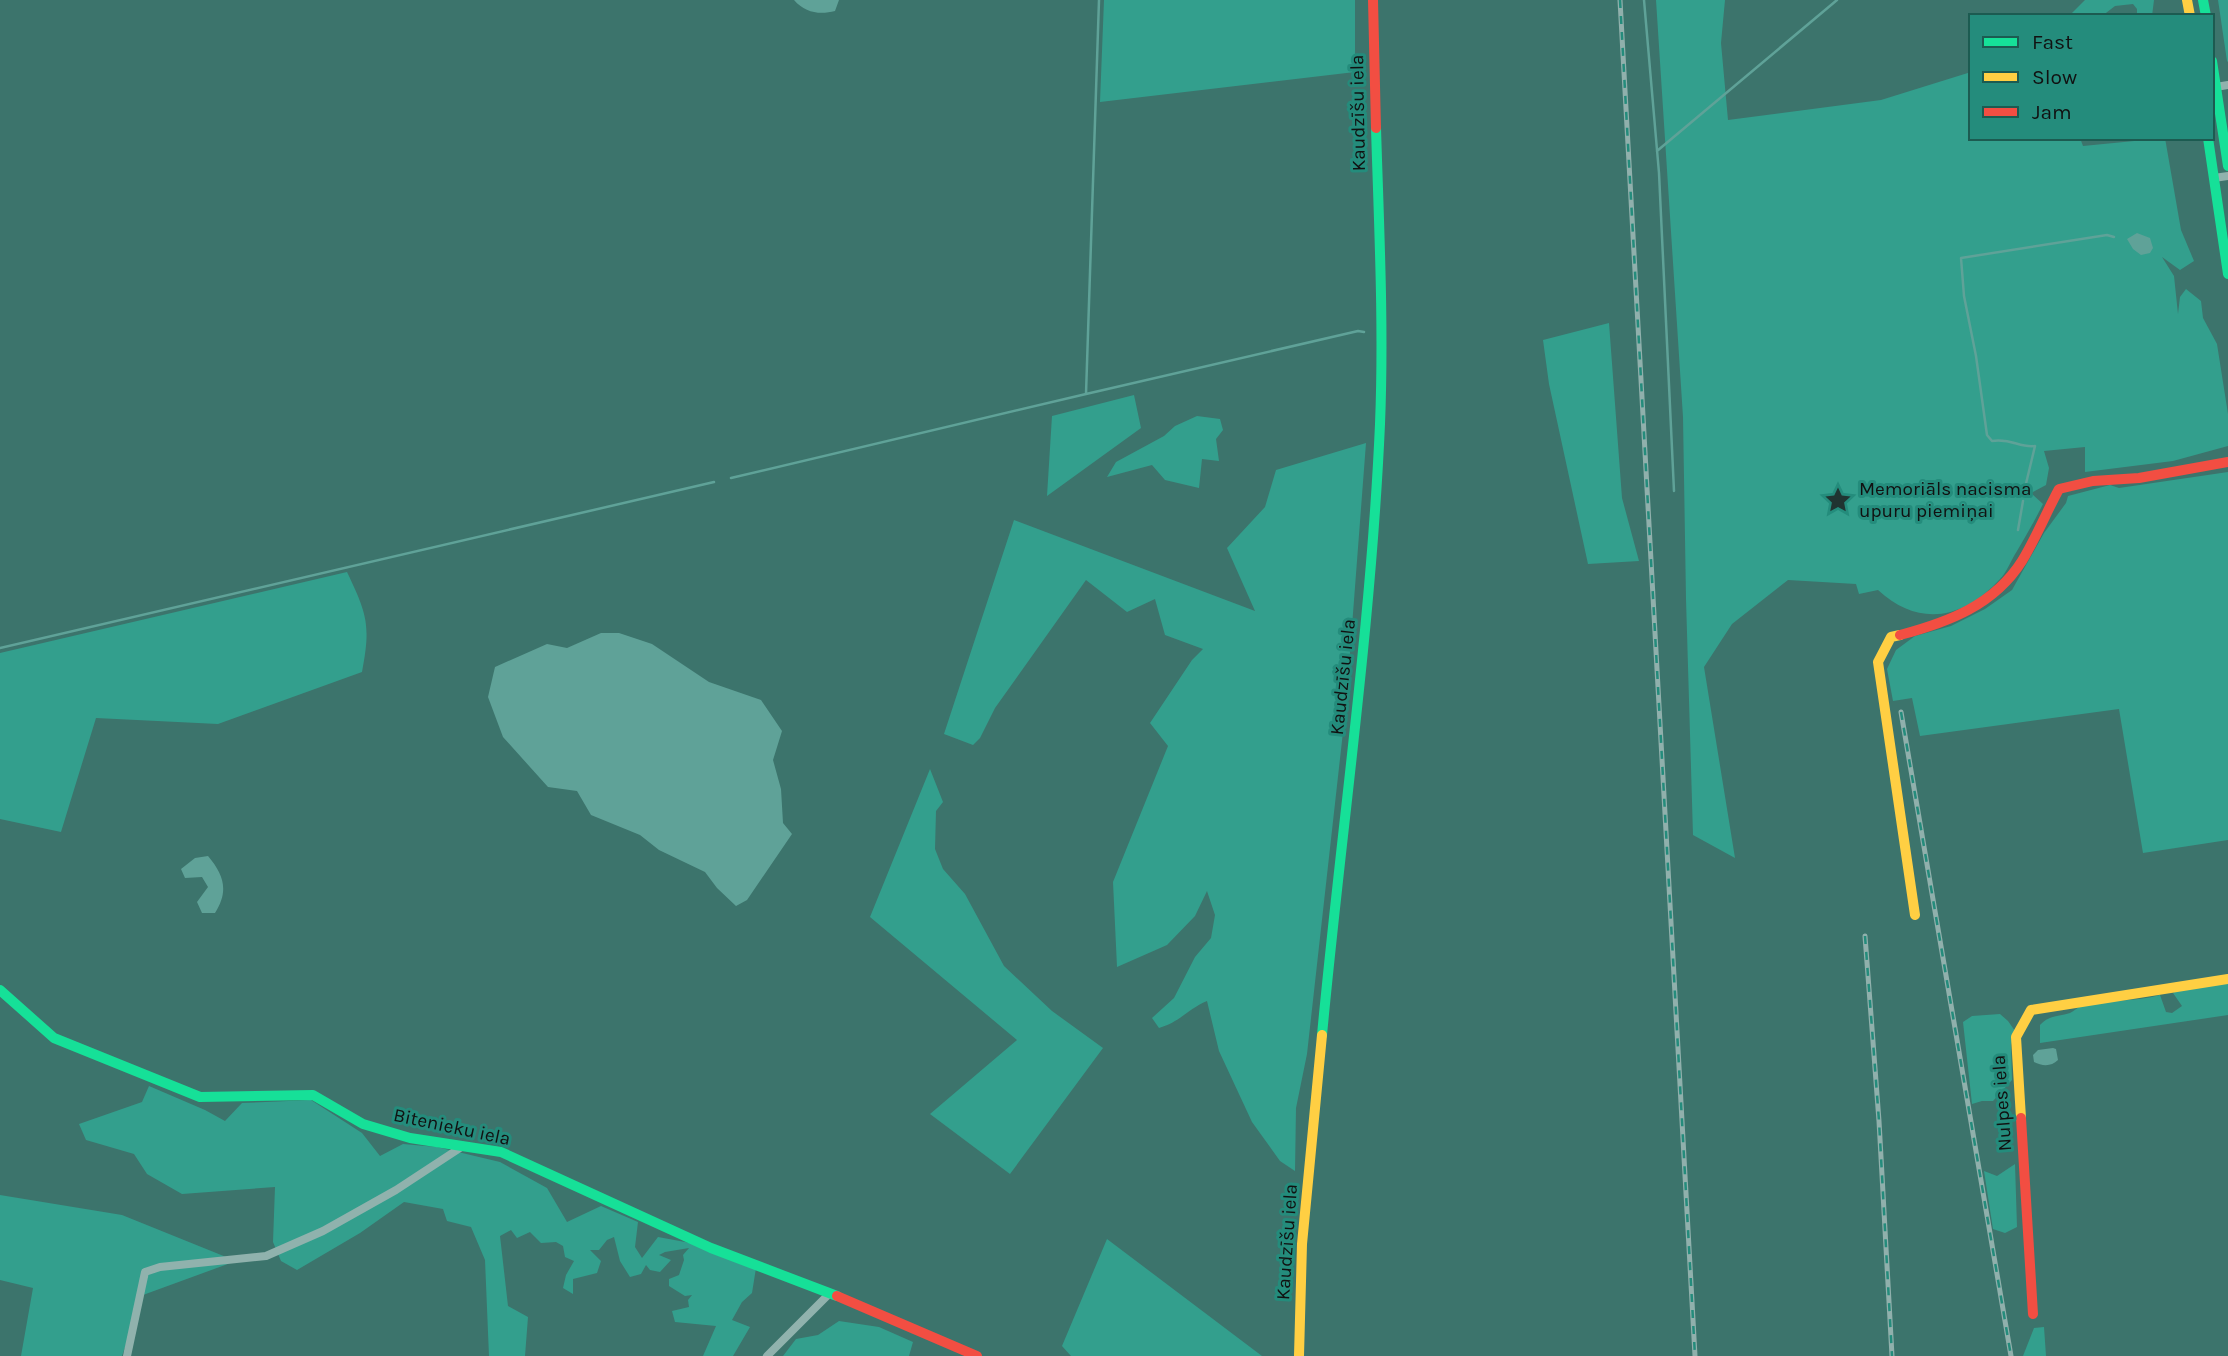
<svg xmlns="http://www.w3.org/2000/svg" width="2228" height="1356" viewBox="0 0 2228 1356" font-family="Karla,sans-serif">
  <rect width="100%" height="100%" fill="#3c746c"/>
  <!-- green -->
  <path fill="#339f8d" d="M1104,0H1355V72L1100,102Z
    M1656,0H1725L1721,43L1728,120L1881,100L1971,72V138H2080L2083,146L2165,138L2181,230L2194,261L2180,270L2162,257L2174,276L2178,314L2180,297L2186,289L2201,301L2203,318L2217,344L2228,414V446L2173,461L2085,472V447L2044,451L2049,468L2046,485L2031,493L2043,504C2035,520 2026,536 2017,551C2011,560 2007,572 2000,579C1964,619 1919,628 1878,590L1859,594L1856,584L1788,580L1732,624L1704,667L1735,858L1693,835L1686,599L1683,417Z
    M2085,0H2154L2152,16H2137V9L2133,4L2115,6L2102,16H2069Z
    M2218,0H2228V62L2227,61Z
    M1609,323L1622,498L1639,561L1588,564L1549,384L1543,340Z
    M1134,395L1141,428L1047,496L1052,416Z
    M1197,416L1220,419L1223,430L1216,439L1219,461L1202,459L1199,488L1165,480L1152,465L1107,477L1116,462L1164,436L1175,426Z
    M1366,443L1346,705L1307,1054L1296,1108L1295,1171L1280,1161L1252,1122L1219,1051L1207,1001C1188,1009 1180,1022 1159,1028L1152,1018L1174,998L1195,957L1211,938L1215,915L1207,891L1195,916L1167,945L1117,967L1113,882L1168,746L1150,723L1192,660L1203,649L1165,635L1155,599L1127,612L1086,580L995,708L980,738L973,745L944,734L1014,520L1255,611L1227,548L1265,507L1276,470Z
    M2228,472V840L2143,853L2119,709L1920,736L1912,698L1893,701L1887,669L1896,650L1915,636L1951,626L1985,609L2012,590L2044,533L2066,503L2068,496L2110,485L2119,488Z
    M347,572C367,614 371,625 362,672L218,724L96,718L61,832L0,819V653Z
    M930,769L943,802L936,811L935,849L943,869L965,894L1004,966L1052,1011L1103,1048L1010,1174L930,1114L1017,1040L870,917Z
    M2228,983V1015L2040,1043V1025C2049,1015 2058,1017 2070,1013C2075,1011 2078,1006 2084,1005C2109,999 2135,1002 2160,995L2166,1012L2172,1013L2182,1006L2173,993L2178,989Z
    M2000,1014L2008,1021L2015,1031L2011,1045L2012,1080L1993,1101H1982L1972,1104L1963,1022L1972,1016Z
    M149,1086L205,1110L225,1121L242,1103L311,1100L362,1133L380,1156L403,1144L437,1147L500,1162L547,1188L567,1222L601,1206L638,1222L635,1247L642,1258L658,1237L696,1244L756,1268L752,1293L742,1302L732,1320L750,1327L733,1356H703L716,1326L675,1322L672,1311L689,1307L688,1300L692,1295L685,1296L669,1286V1279L679,1275L684,1260L683,1255L689,1248L665,1252L659,1255L671,1260L660,1272L650,1270L646,1265L641,1274L630,1277L620,1261L614,1237L607,1240L599,1250H590L601,1261L597,1273L573,1279V1294L563,1288L566,1275L574,1261L565,1257L563,1246L556,1242L541,1243L530,1232L517,1238L511,1230L500,1236L508,1306L528,1317L525,1356H489L485,1260L471,1227L447,1221L443,1209L404,1202L360,1233L297,1270L281,1261L273,1242L275,1187L182,1194L147,1174L134,1154L86,1140L79,1124L142,1102Z
    M2015,1164L2017,1227L2005,1233L1993,1229L1984,1171L1997,1176Z
    M0,1195L122,1215L236,1261L143,1295L122,1356H21L33,1288L0,1280Z
    M1107,1239L1262,1356H1071L1062,1346Z
    M839,1321L879,1327L913,1342L909,1356H783L796,1339L818,1335Z
    M2044,1327L2046,1356H2023L2034,1328Z"/>
  <!-- water -->
  <path fill="#5fa298" d="M794,0H839L835,11C820,15 805,13 794,0Z
    M2137,233L2150,238L2153,248L2150,253L2141,255L2133,249L2127,239Z
    M601,633H619L652,644L709,682L761,700L782,731L773,760L781,789L783,823L792,834L747,900L736,906L717,888L705,872L659,850L640,835L591,815L577,791L548,787L503,737L488,697L495,667L547,644L567,648Z
    M208,856C224,875 229,891 215,913H202L197,902L208,887L202,877L185,878L181,869L195,858Z
    M2053,1048L2056,1049L2058,1060C2051,1067 2042,1066 2034,1062L2033,1055L2038,1050Z"/>
  <g fill="none" stroke-linecap="round" stroke-linejoin="round">
    <!-- stream -->
    <path stroke="#5fa298" stroke-width="2.5" d="M1644,0L1659,173L1674,491
      M1657,151L1837,0
      M1086,394L1358,331L1364,332
      M731,478L1086,394L1099,0
      M2024,492L2035,446C2019,448 2012,438 1992,441L1987,435L1976,356L1964,296L1961,258L2107,235L2114,237
      M2018,530L2023,501
      M0,648L714,482"/>
    <!-- street -->
    <path stroke="#90b2ad" stroke-width="8" d="M2216,87L2228,85
      M2214,178L2228,176
      M127,1356L145,1272L160,1267L266,1256L323,1231L396,1190L463,1146
      M767,1356L830,1293"/>
    <!-- fast -->
    <path stroke="#16e098" stroke-width="10" d="M2203,0L2206,16
      M2212,61L2228,166
      M2208,138L2228,274
      M0,990L54,1038L200,1097L313,1095L363,1124L410,1138L501,1152L711,1248L837,1296
      M1322,1035C1341,831 1371,629 1380,424C1384,326 1379,227 1376,128"/>
    <!-- slow -->
    <path stroke="#ffcf43" stroke-width="10" d="M2187,0L2190,16
      M1900,635L1891,637L1878,662L1915,915
      M2021,1118L2016,1037L2031,1010L2228,979
      M1299,1356L1302,1244L1322,1035"/>
    <!-- jam -->
    <path stroke="#f24e42" stroke-width="10" d="M1373,0L1376,128
      M1900,635C1949,622 1994,605 2022,561C2036,538 2046,513 2059,489L2093,481L2139,478L2228,462
      M2021,1118L2033,1314
      M837,1296L977,1356"/>
    <!-- rail casing -->
    <g stroke="#90b0ac" stroke-width="5">
      <path id="rail" d="M1620,0L1695,1356
        M1901,712L2011,1356
        M1865,936L1879,1121L1892,1356"/>
    </g>
    <!-- rail -->
    <use href="#rail" stroke="#248c7c" stroke-width="2.5" stroke-dasharray="8" stroke-linecap="butt"/>
  </g>
  <!-- icons -->
  <defs>
    <g id="sight-bare" transform="scale(2.1)"><path d="M0-6L1.8-2.2L6-1.7L2.9 1.2L3.7 5.4L0 3.3L-3.7 5.4L-2.9 1.2L-6-1.7L-1.8-2.2Z" fill="#203431" stroke="#248c7c" stroke-width="2.5" paint-order="stroke"/></g>
  </defs>
  <g fill-rule="evenodd">
    <use href="#sight-bare" x="1838" y="500"/>
  </g>
  <g text-anchor="middle" dominant-baseline="central" stroke-width="6" stroke-linejoin="round" paint-order="stroke">
    <!-- street labels -->
    <g font-size="19" fill="#111" stroke="#248c7c">
      <text transform="translate(1358 113) rotate(-91)">Kaudzīšu iela</text>
      <text transform="translate(1343 677) rotate(-84)">Kaudzīšu iela</text>
      <text transform="translate(2002 1103) rotate(-94)">Nulpes iela</text>
      <text transform="translate(452 1127) rotate(12)">Bitenieku iela</text>
      <text transform="translate(1287 1242) rotate(-86)">Kaudzīšu iela</text>
    </g>
    <!-- poi labels -->
    <g font-size="19" fill="#111" stroke="#248c7c" text-anchor="start">
      <text x="1859" y="489">Memoriāls nacisma<tspan x="1859" dy="22">upuru piemiņai</tspan></text>
    </g>
  </g>
  <!-- legend -->
  <rect x="1969" y="14" width="245" height="126" fill="#248c7c" stroke="#1c5b51" stroke-width="2"/>
  <rect x="1983" y="37" width="35" height="10" fill="#16e098" stroke="#1c5b51" stroke-width="2"/>
  <text x="2032" y="49" font-size="21" fill="#111111">Fast</text>
  <rect x="1983" y="72" width="35" height="10" fill="#ffcf43" stroke="#1c5b51" stroke-width="2"/>
  <text x="2032" y="84" font-size="21" fill="#111111">Slow</text>
  <rect x="1983" y="107" width="35" height="10" fill="#f24e42" stroke="#1c5b51" stroke-width="2"/>
  <text x="2032" y="119" font-size="21" fill="#111111">Jam</text>
</svg>
